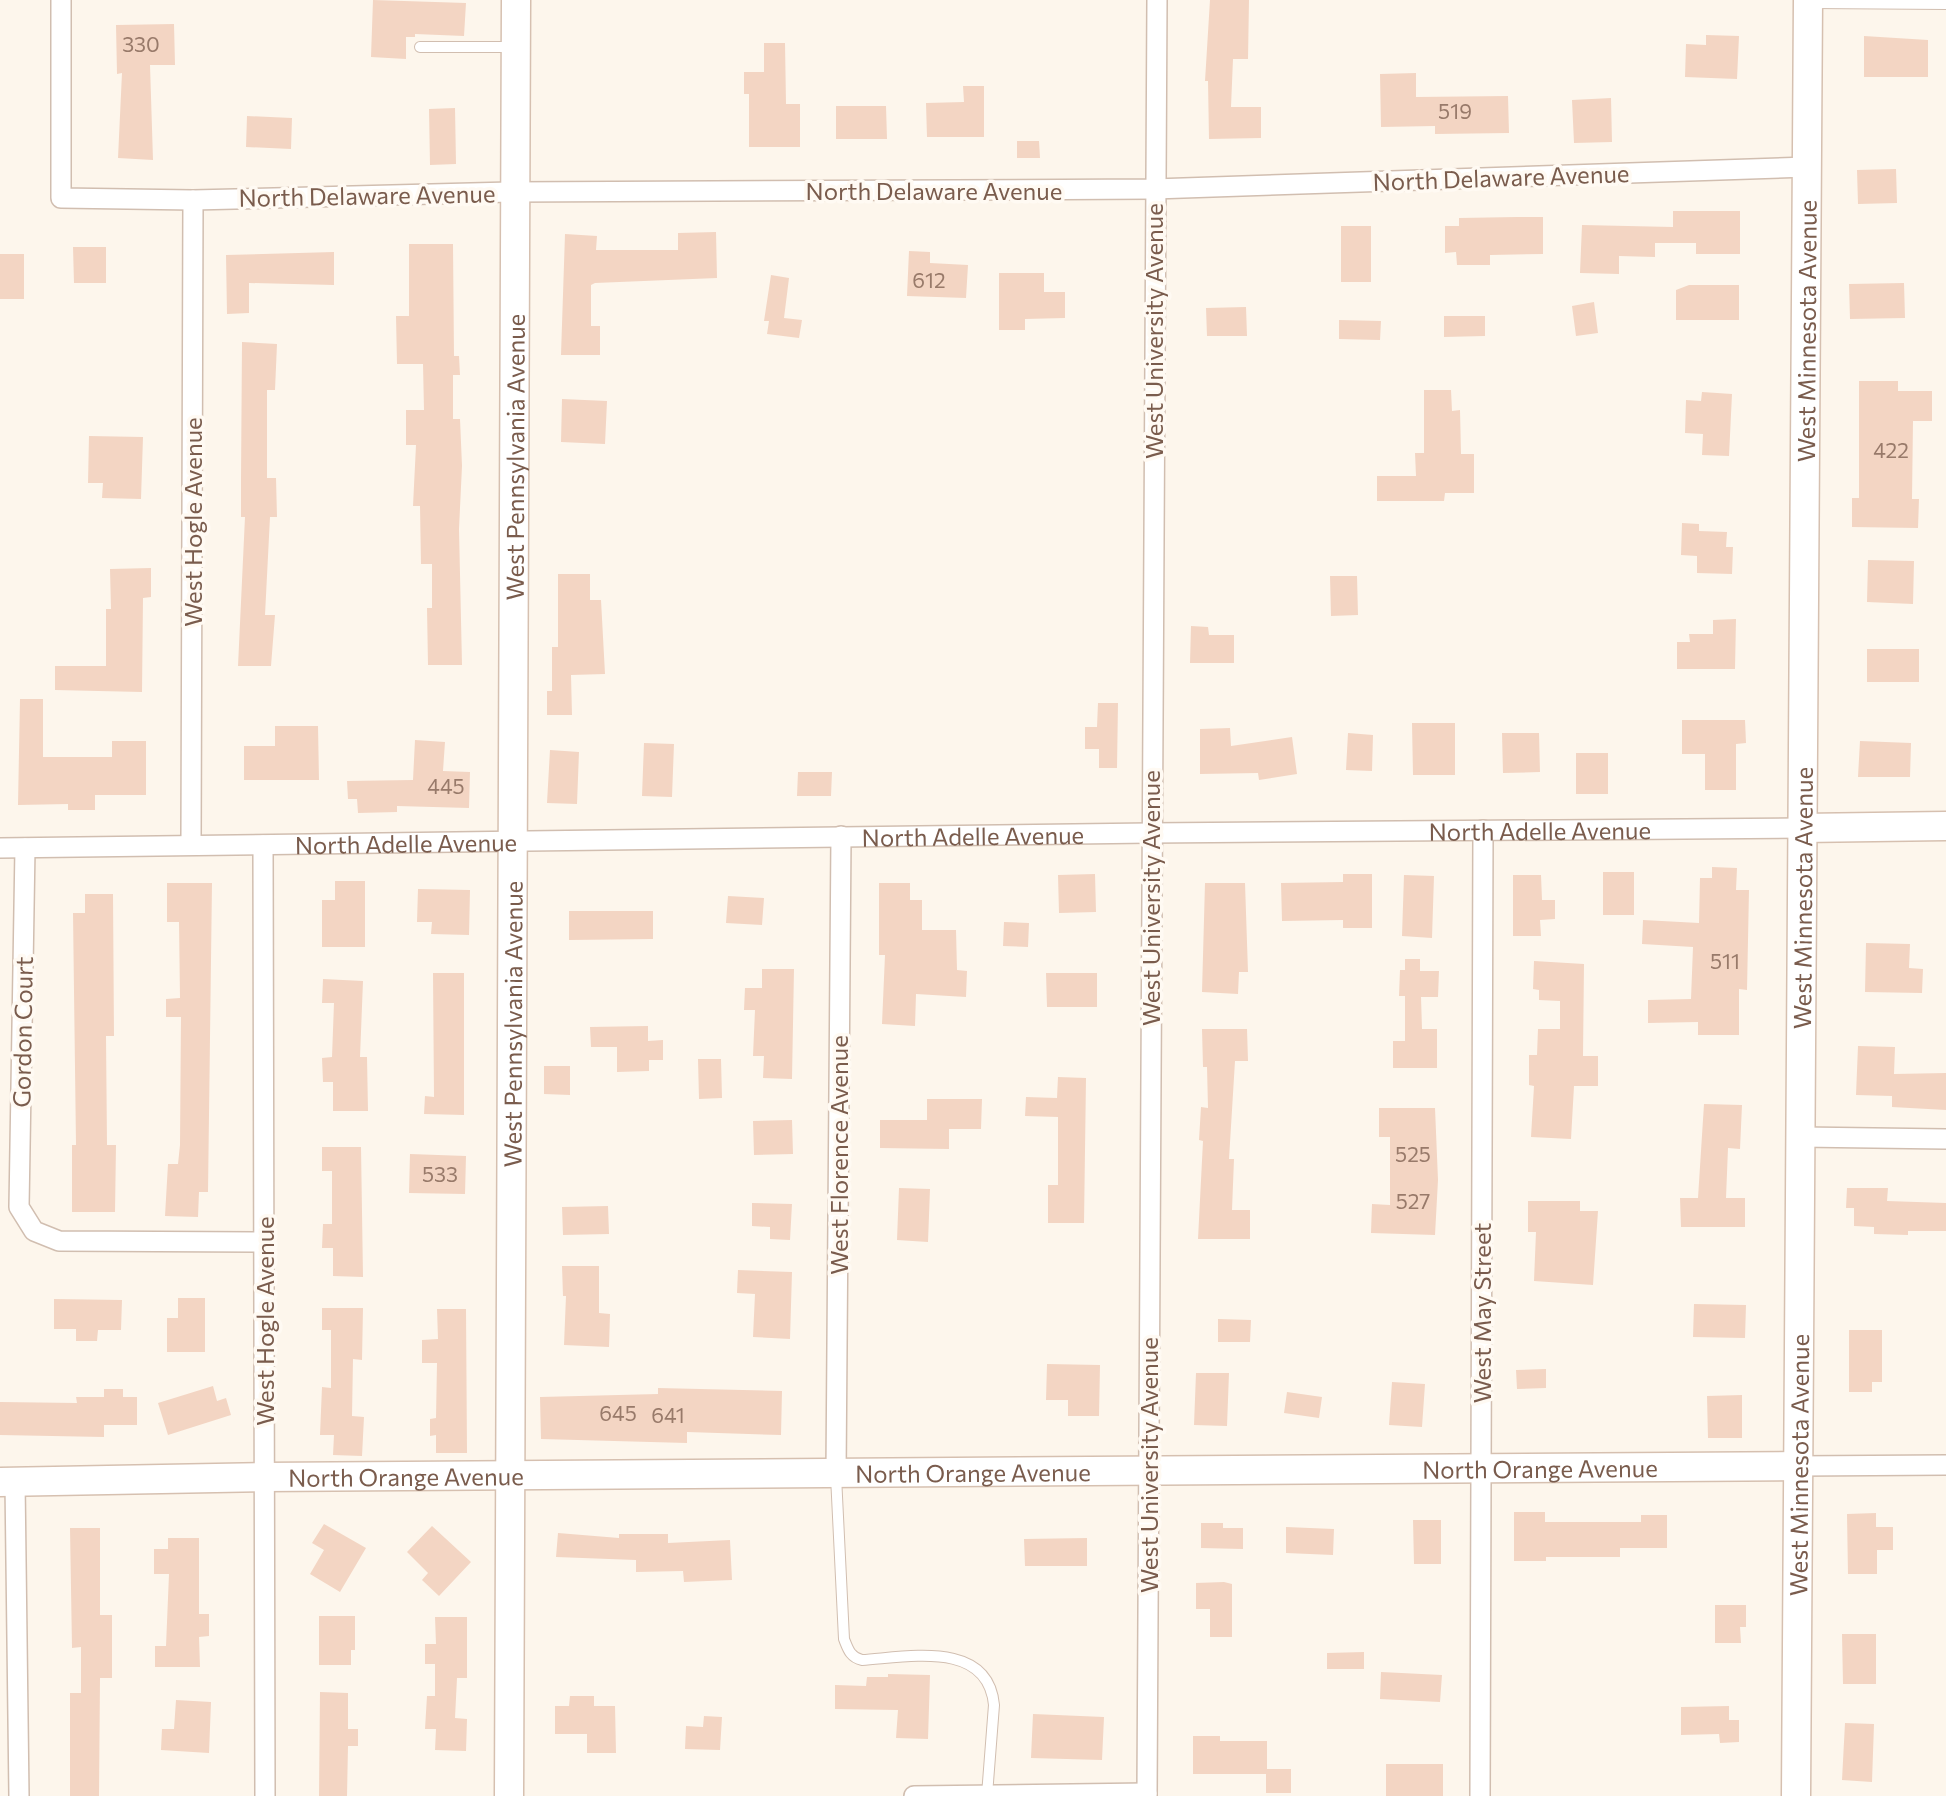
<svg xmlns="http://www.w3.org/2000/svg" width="1946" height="1796" viewBox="0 0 1946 1796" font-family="Commissioner,sans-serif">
  <rect width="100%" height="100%" fill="#fdf6ec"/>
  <!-- building -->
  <path fill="#f3d5c3" d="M373,0L466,3L464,36L415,34V37H406V59L371,57Z
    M1210,0H1249L1248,59H1233L1231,107H1261V138L1209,139L1208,81H1205Z
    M174,24L175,65H150L153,160L118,158L122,73L117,74L116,25Z
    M1706,35L1739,36L1737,79L1685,77L1686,44L1706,45Z
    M1864,36L1928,40V77H1864Z
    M764,43H785L786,104H800V147H749V94H744V72H764Z
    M1416,73V97L1508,96L1509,133L1435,134V126L1381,127L1380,74Z
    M963,86H984V137H927L926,103L964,102Z
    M1611,98L1612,142L1574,143L1572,100Z
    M836,106H886L887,139H836Z
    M455,108L456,164L430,165L429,109Z
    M247,116L292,118L291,149L246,147Z
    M1017,141H1039L1040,158H1017Z
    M1896,169L1897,203L1858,204L1857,170Z
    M1673,211H1740V254H1696V243H1655V257L1619,256V274L1580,273L1582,225L1673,227Z
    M1517,217H1543V254L1490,255V265H1457L1456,252L1445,253V226H1459V218Z
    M1341,226H1371V282H1341Z
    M716,232L717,278L595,283L591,285V326H600V355H561L565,234L597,236L596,250H678V233Z
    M409,244H453L454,356H459L460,375H453V419H460L462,466L459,529L462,665H428L427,608H432V564H421L420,506H413L416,445H406V410H424L423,364H397L396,316H409Z
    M73,247H106V283H74Z
    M909,251L930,252V263L968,265L966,298L907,296Z
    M334,252V285L249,283V313L227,314L226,255Z
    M0,254H24V299H0Z
    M999,273H1044V292H1065V318L1025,319V330H999Z
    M771,275L789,278L784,318L802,320L799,338L767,334L769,321H764Z
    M1904,283L1905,318L1850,319L1849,284Z
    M1689,285H1739V320H1676V290Z
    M1594,302L1598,333L1576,336L1572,306Z
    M1246,307L1247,336H1207L1206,308Z
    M1444,316H1485V336L1444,337Z
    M1339,320L1381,321L1380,340L1339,339Z
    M242,342L277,344L275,390H267V478H276L277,517H270L265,615H275L271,666H238L245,517H241V479Z
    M1859,381H1898V391H1932V421H1913L1912,499H1919L1918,528L1852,527V498H1859Z
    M1424,390H1451L1452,411L1460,410L1461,454H1474V493H1445L1444,501H1377V476H1416L1415,453H1424Z
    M1702,392L1732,394L1729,456L1702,455L1703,434L1685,433L1686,400L1701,401Z
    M562,399L607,401L605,444L561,442Z
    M89,436L143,437L141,499L102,498L103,483H88Z
    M1682,523L1699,524V531L1727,532L1726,547H1733L1732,574L1697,573V556L1681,555Z
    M1868,560L1914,561L1913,604L1867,602Z
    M151,568V597L143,598L142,692L55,690V666H106V609H111L110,569Z
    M558,574H590V600H601L605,674L571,675L572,715H547V691H552V647H558Z
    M1330,576H1357L1358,615L1331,616Z
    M1736,619L1735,669H1677V642H1690L1689,634H1713V620Z
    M1191,626L1208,627L1209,635H1234V663H1190Z
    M1867,649H1919V682H1867Z
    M20,699H43V757H112V741H146V795H95V810H68V804L18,805Z
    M1098,703H1118L1117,768H1099V749H1085V727H1097Z
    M1682,720H1745L1746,743L1736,744V790H1705V754H1682Z
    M1412,723H1455V775H1413Z
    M275,726H318L319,780H244V746H275Z
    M1230,728L1231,746L1292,737L1297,774L1259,780L1258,773L1200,774V729Z
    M1348,733L1373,735L1372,771L1346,770Z
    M1502,733H1539L1540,772L1503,773Z
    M415,740L445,742L443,771L470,772L469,808L397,806V812L358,813L357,799H348L347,781L413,780Z
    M1860,741L1911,743L1910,777H1858Z
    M644,743L674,744L672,797L642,796Z
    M550,750L579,752L577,804L547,803Z
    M1576,753H1608V794H1576Z
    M798,772H832L831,796H797Z
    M1712,867L1737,868L1736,890H1749L1747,990L1739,989V1035H1698V1022L1648,1023V1000L1691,999L1693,947L1642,944L1643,920L1699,923L1700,878H1712Z
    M1603,872H1634V915H1603Z
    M1095,874L1096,912L1059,913L1058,875Z
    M1343,874H1372V928H1343V920L1282,921L1281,883L1343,882Z
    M1404,875L1434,876L1432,938L1402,936Z
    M1513,875H1541L1542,900H1555V919L1540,920L1541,936H1513Z
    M335,881H365V947H322V900H335Z
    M167,883H212L208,1192H199L198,1217L165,1216L168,1164H178L180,1145L181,1017H166V999L180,998L179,922H167Z
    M879,883H910V900H922V930H956L957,970L967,971L966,997L916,994L915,1026L882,1024L885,955H879Z
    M1205,883H1245L1248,972H1239L1238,994L1202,992Z
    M418,889L470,890L469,935L431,934L432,922H417Z
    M85,894H113L114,1036H106L107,1145H116L115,1212H72V1145H76L73,913H85Z
    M728,896L764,898L762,925L726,923Z
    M569,911H653V939L569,940Z
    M1004,922L1029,923L1028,947L1003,946Z
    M1866,943L1910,944L1909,968L1923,969L1922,993L1865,992Z
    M1405,959H1420V971H1439L1438,997H1421L1422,1029H1437V1068H1393V1041H1405V996H1399L1400,970H1405Z
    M1534,961L1584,964L1583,1056H1598V1086H1574L1571,1139L1531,1137L1534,1086L1529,1085V1055H1537L1538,1029H1560V1001L1539,1000V990L1533,989Z
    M762,969H794L792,1079L763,1078L764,1056H753L755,1010H744L745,988H762Z
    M433,973H464V1115L424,1114L425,1096L434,1097Z
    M1046,973H1097V1007H1047Z
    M323,979L363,981L360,1057H367L368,1111H333V1082H323L322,1058L332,1057L334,1003H322Z
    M648,1026V1041L663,1040V1060H649V1071L617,1072V1047H591L590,1027Z
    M1202,1029H1247L1248,1061H1235L1229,1159H1234L1232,1210H1250V1239H1198L1203,1141L1199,1140L1201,1107L1208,1108L1207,1067H1203Z
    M1858,1046L1895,1047L1894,1074L1946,1073V1110L1892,1107V1096L1856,1095Z
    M698,1059H721L722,1098L699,1099Z
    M544,1066H570V1095L544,1094Z
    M1058,1077L1086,1078L1084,1223H1048V1185H1058V1117L1025,1116L1026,1097L1057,1098Z
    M927,1099H982L981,1129H949V1149L880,1148V1120H927Z
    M1704,1104L1742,1105L1740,1149L1728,1148L1726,1198H1745V1227H1681L1680,1198H1698Z
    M1379,1108H1435L1438,1180L1435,1235L1371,1233L1372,1204L1390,1205V1137H1379Z
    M792,1120L793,1154L754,1155L753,1121Z
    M322,1147H361L363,1277L333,1276V1248H322L323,1224H332V1171H322Z
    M410,1154L466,1156L465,1194L409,1193Z
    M899,1188L930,1189L928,1242L897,1240Z
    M1847,1188H1888L1887,1201L1946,1203V1231H1908V1235L1874,1234V1227L1854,1226V1208H1846Z
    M1528,1201H1580V1211H1598L1593,1285L1534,1281L1536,1232H1528Z
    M752,1203L792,1204L790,1240L770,1239V1227L752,1226Z
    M608,1206L609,1234L563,1235L562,1207Z
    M562,1266H599V1313L610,1314L609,1347L564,1345L566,1296H563Z
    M738,1270L792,1272L790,1339L753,1337L755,1294L737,1293Z
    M178,1298H205V1352H167V1318H178Z
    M54,1299L122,1300L121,1330H98L97,1341H76V1329H54Z
    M1694,1304L1746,1305L1745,1338L1693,1337Z
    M322,1308H363L362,1360L353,1359L352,1416L364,1417L362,1456L333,1455L334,1435H320L322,1387L331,1388V1330H322Z
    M437,1309H466L467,1453H436V1435L430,1436V1419L436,1418L437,1363H422V1340L438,1339Z
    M1218,1319L1251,1320L1250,1342H1218Z
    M1849,1330H1882V1382H1872V1392H1849Z
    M1047,1364L1100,1365L1099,1416H1068V1400H1046Z
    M1546,1369V1388L1517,1389L1516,1370Z
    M1196,1373H1229L1227,1426L1194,1425Z
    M1392,1382L1425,1384L1422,1427L1389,1425Z
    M213,1386L217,1401L226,1398L231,1415L168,1435L158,1403Z
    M658,1388L782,1391L781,1435L687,1432V1443L541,1439L540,1397L658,1394Z
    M104,1389H123V1397H137V1425H104V1437L0,1435V1402L77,1403L76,1397H104Z
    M1287,1392L1322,1397L1319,1418L1284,1413Z
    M1742,1395V1438H1708L1707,1396Z
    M1514,1512H1545V1522H1641V1515H1667V1548H1620V1557H1546V1561H1514Z
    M1876,1513V1527H1893V1550H1877V1574H1848L1847,1514Z
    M1413,1520H1441V1564H1414Z
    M1201,1523H1223V1528H1243V1549L1201,1548Z
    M324,1524L366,1548L340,1592L310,1574L324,1550L312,1543Z
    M432,1526L471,1562L439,1596L422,1580L428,1573L407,1552Z
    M1286,1527L1334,1529L1333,1555L1286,1553Z
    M70,1528H100V1615H112V1678H100L99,1796H70V1693H81V1647L72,1648Z
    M558,1533L619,1538V1534H668V1543L730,1540L732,1580L684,1582L683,1571L636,1572V1560L556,1557Z
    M168,1538H199V1614H209V1636L199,1637L200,1667H155V1646H166L169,1574H154V1549H168Z
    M1087,1538V1566H1025L1024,1539Z
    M1224,1582L1232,1584V1637H1210V1609H1196V1583Z
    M1715,1605H1746V1627H1740L1741,1643H1715Z
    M319,1616H355V1650H351V1665H319Z
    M435,1617H467V1678H457L455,1718L467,1719L466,1751L435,1750L436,1729H425L427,1696H435V1664H425V1644H436Z
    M1842,1634H1876V1684H1843Z
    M1364,1652V1669H1327V1653Z
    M1381,1672L1442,1675L1440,1702L1380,1699Z
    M888,1674L930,1675L928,1739L896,1738L898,1710L835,1709V1685L866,1686L867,1677H888Z
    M320,1692L348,1693V1729H358V1746H348L347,1796H319Z
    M570,1696H594V1706H615L616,1753H587V1734H555V1706H569Z
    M176,1700L211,1702L209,1753L161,1750L162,1729H174Z
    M1729,1706V1720H1739V1742L1720,1743L1719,1734L1681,1735V1707Z
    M1033,1714L1104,1717L1102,1760L1031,1758Z
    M704,1716L722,1717L720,1750L685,1749L686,1726L703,1727Z
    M1845,1723L1874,1724L1872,1782L1842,1780Z
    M1193,1736H1220V1741H1267V1769H1291V1793H1266V1774H1193Z
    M1386,1764H1443V1796H1386Z"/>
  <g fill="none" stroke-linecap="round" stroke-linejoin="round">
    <!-- lane casing -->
    <g stroke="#d1beb0" stroke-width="12">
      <path id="lane" d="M1812,3L1946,4
        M420,47H514
        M836,1476L844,1639C848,1649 850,1657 862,1660C909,1657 988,1640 994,1705L987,1795"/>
    </g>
    <!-- street casing -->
    <g stroke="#d1beb0" stroke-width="22">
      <g id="street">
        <path d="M61,0V198L193,200L513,192L1154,189L1807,167"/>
        <path d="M191,844L193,200"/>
        <path d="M263,845L265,1796"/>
        <path id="s1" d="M0,848L1150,833L1802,828"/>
        <path d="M25,848L19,1207L34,1231L59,1241L263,1242"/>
        <path d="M1801,1137L1946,1139"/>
        <path d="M1798,1466L1946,1465"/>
        <path d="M836,1473L841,836"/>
        <path d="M15,1482L19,1796"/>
        <path d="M914,1796L1147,1793"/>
        <path d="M1147,1796L1157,0"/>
        <path d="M1480,1796L1483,830"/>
      </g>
    </g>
    <!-- secondary casing -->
    <g stroke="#d6c0b0" stroke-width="31">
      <g id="secondary">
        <path d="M1802,828L1946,826"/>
        <path id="s2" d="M0,1482L264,1477L1798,1466"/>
        <path id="s3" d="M509,1796L516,0"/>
        <path id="s4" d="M1796,1796L1808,0"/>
      </g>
    </g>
    <!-- lane -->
    <use href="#lane" stroke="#fff" stroke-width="10"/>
    <!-- street -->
    <use href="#street" stroke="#fff" stroke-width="19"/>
    <!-- secondary -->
    <use href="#secondary" stroke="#fff" stroke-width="28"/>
  </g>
  <g text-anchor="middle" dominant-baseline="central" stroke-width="7" stroke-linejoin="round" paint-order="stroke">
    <!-- number labels -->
    <g font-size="21" fill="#987a6a">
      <text x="141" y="43">330</text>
      <text x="1455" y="110">519</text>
      <text x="929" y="279">612</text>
      <text x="1891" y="449">422</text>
      <text x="446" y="785">445</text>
      <text x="1725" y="960">511</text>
      <text x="1413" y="1153">525</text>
      <text x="440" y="1173">533</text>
      <text x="1413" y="1200">527</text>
      <text x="618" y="1412">645</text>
      <text x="668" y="1414">641</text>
    </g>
    <!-- street labels -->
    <g font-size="24" fill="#7a5c4d" stroke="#fffaf3">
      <text transform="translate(1501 177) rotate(-2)">North Delaware Avenue</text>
      <text x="934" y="190">North Delaware Avenue</text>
      <text transform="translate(367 195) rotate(-1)">North Delaware Avenue</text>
      <text transform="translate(1153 331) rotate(-90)">West University Avenue</text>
      <text stroke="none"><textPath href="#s4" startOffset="1465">West Minnesota Avenue</textPath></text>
      <text stroke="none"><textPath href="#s3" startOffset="1339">West Pennsylvania Avenue</textPath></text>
      <text transform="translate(192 522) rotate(-90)">West Hogle Avenue</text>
      <text stroke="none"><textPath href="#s1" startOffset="1540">North Adelle Avenue</textPath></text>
      <text stroke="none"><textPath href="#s1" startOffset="973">North Adelle Avenue</textPath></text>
      <text stroke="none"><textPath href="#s1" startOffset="406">North Adelle Avenue</textPath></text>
      <text transform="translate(1150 898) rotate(-90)">West University Avenue</text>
      <text stroke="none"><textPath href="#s4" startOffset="898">West Minnesota Avenue</textPath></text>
      <text stroke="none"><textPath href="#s3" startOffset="772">West Pennsylvania Avenue</textPath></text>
      <text transform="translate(22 1032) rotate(-89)">Gordon Court</text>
      <text transform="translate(838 1155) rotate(-90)">West Florence Avenue</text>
      <text transform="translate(1481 1313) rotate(-90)">West May Street</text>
      <text transform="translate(264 1321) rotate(-90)">West Hogle Avenue</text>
      <text transform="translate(1148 1465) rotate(-90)">West University Avenue</text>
      <text stroke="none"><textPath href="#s4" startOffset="331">West Minnesota Avenue</textPath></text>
      <text stroke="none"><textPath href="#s2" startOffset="1540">North Orange Avenue</textPath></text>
      <text stroke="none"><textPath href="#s2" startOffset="973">North Orange Avenue</textPath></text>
      <text stroke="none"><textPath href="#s2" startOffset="406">North Orange Avenue</textPath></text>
    </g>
  </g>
</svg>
